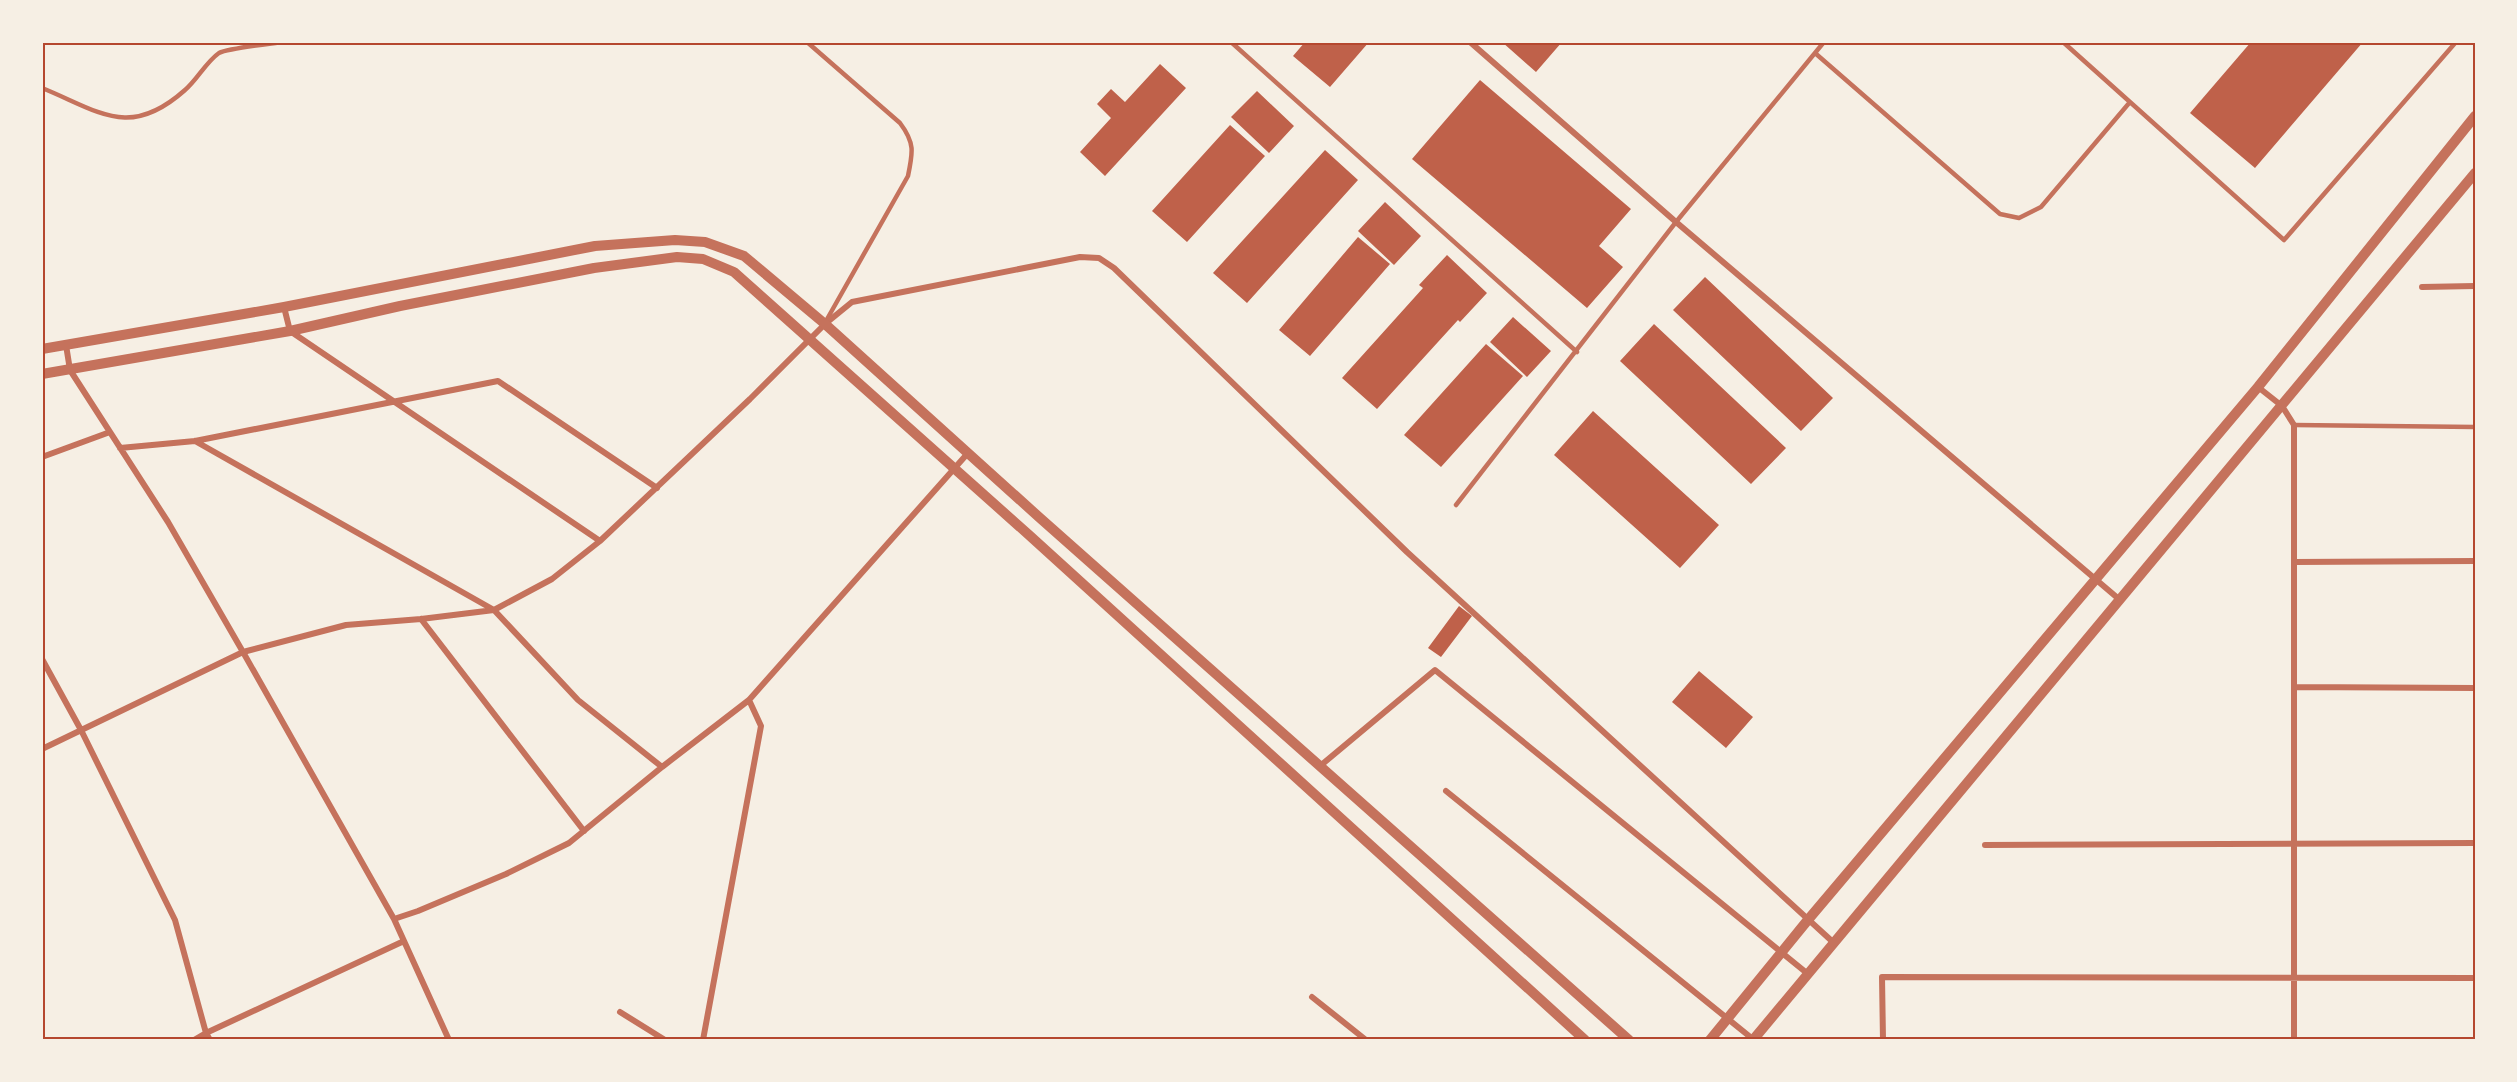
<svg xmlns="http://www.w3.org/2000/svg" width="2517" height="1082" viewBox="0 0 2517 1082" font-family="Literata,serif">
  <rect width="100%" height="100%" fill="#f6efe4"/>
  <!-- building -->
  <path fill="#bf614a" d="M1305,42H1369L1330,87L1293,56Z
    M1502,42H1562L1536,72Z
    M2251,42H2363L2255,168L2190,113Z
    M1160,64L1186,88L1105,176L1080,152L1111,118L1097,104L1111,89L1125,102Z
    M1480,80L1631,209L1599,246L1623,267L1587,308L1412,159Z
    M1257,91L1294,126L1269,153L1231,117Z
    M1230,125L1265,156L1187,242L1152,211Z
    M1325,150L1358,180L1247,303L1213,273Z
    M1385,202L1421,236L1394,265L1358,231Z
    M1358,237L1390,264L1310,356L1279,330Z
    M1447,255L1487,293L1460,322L1458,320L1377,409L1342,378L1423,288L1419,285Z
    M1705,277L1833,398L1801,431L1673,310Z
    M1513,317L1551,351L1527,377L1490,342Z
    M1654,324L1786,448L1751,484L1620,361Z
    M1486,344L1523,376L1441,467L1404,435Z
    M1593,411L1719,525L1680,568L1554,455Z
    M1459,606L1472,616L1441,657L1428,648Z
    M1699,671L1753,717L1726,748L1672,702Z"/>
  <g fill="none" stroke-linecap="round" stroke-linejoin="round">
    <!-- service -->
    <path stroke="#c5725c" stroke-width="4.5" d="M807,42L900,123C915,143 913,152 908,176L826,321
      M1231,42L1577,352
      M2063,42L2284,240L2456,42
      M1815,53L2000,214L2019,218L2041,207L2130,102
      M42,88C99,111 129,140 185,90C197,80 206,62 219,53C229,48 269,44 283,42
      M2294,425L2475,427
      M1456,505L1676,222L1824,42"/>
    <!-- minor -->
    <path stroke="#c5725c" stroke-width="6" d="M1470,42L1676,222L2120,600
      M2422,287L2475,286
      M284,307L290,331L600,541
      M66,345L70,370L168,522L243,652L394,919L449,1040
      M2258,387L2282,406L2294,425V1040
      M195,441L494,610L578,700L662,767
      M120,448L195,441L498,381L657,488
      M42,457L110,432
      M2294,562L2475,561
      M421,619L584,831
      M42,659L81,730L175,920L206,1033L404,941
      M2294,687L2475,688
      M42,749L243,652L346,625L421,619L494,610L552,579L600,541L750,399L825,324L852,302L1080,257L1099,258L1114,268L1407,552L1834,943
      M1320,766L1435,670L1808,974
      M1446,791L1754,1040
      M1985,845L2475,843
      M394,919L418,911L506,874L569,843L662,767L749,700L968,453
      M1312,997L1366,1040
      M620,1012L665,1040
      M194,1040L206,1033L210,1040
      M703,1040L761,726L749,700
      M1883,1040L1882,977L2475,978"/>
    <!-- tertiary -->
    <path stroke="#c5725c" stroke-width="10" d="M42,349L284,307L595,246L675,240L705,242L744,256L825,324L1040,518L1629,1040
      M42,374L290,331L400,306L594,268L677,257L703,259L734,272L1029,535L1585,1040
      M1710,1040L1807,921L2258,387L2475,116
      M1753,1040L2475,173"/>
  </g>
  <!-- border -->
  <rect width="2517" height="1082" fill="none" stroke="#f6efe4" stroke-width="87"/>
  <rect x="44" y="44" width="2430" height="994" fill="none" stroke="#b5482f" stroke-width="2"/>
</svg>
